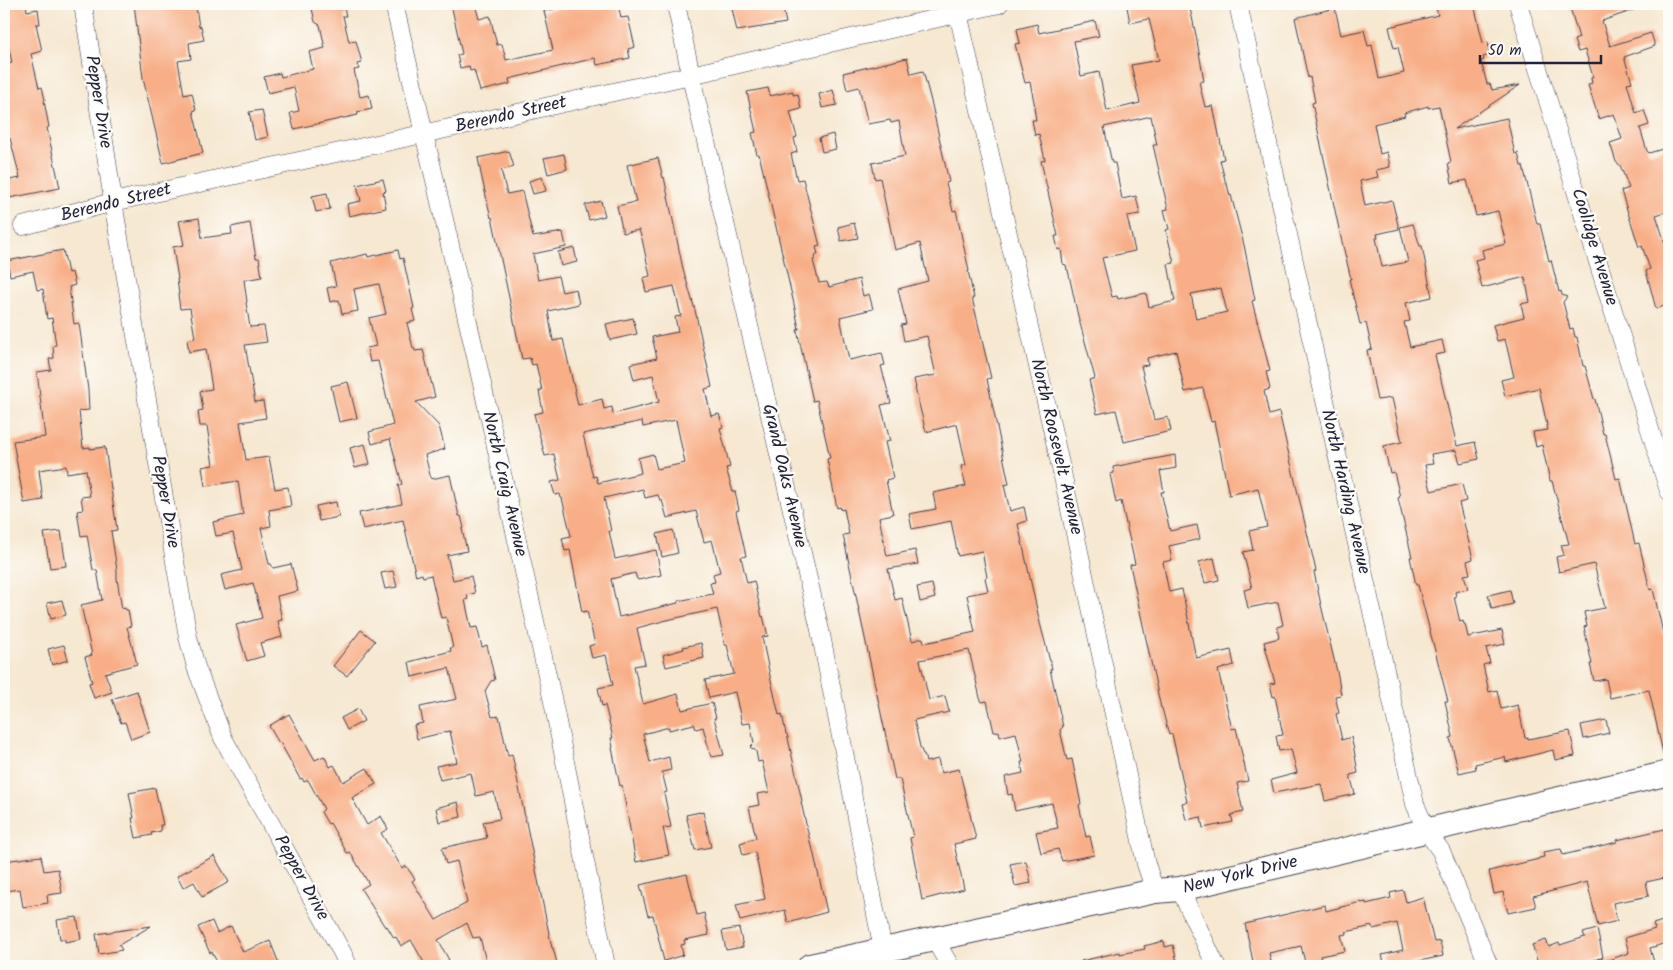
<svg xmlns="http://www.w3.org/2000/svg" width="1673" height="970" viewBox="0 0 1673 970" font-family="Kalam,sans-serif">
  <rect width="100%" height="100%" fill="#fdfcf7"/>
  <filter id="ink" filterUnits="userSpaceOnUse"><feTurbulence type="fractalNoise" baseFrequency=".02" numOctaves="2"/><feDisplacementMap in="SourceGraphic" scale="10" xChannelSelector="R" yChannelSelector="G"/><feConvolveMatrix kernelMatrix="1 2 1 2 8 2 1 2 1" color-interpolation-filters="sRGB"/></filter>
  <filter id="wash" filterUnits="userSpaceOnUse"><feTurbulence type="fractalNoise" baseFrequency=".0096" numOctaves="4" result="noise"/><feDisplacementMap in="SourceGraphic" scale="20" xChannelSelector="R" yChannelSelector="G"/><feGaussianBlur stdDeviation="1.12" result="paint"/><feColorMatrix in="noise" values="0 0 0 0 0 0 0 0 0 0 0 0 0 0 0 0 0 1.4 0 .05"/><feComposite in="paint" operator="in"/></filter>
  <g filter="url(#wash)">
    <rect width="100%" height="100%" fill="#f6e8d1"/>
    <g id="blocks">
      <!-- building -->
      <path fill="#f8af87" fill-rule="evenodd" d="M4,4H26L27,11L38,9L40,24H36L42,51L31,54L39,88L42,87L45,100L44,101L49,127L47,128L60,188L4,199V181L20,178L10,138H7L6,132L4,133V65L12,63L4,25Z
        M134,4H188L189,8L196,7L199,27L201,26L204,40L189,43L191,59L178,61L184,95L192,93L196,110L193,111L203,153L163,163L143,78Z
        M311,4H343L346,16H343L349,42L356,41L362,63L357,64L359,69L354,70L360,97L369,95L372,109L357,112L358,115L294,129L290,113L299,111L294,87L268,93L264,77L280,73L281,77L313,69L309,52L325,48L320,25L315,22Z
        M451,4H475L479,19L490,16L497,45L502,44L506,60L553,50L544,11L580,4H618L621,18L628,17L635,47L628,49L630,58L597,65L595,58L509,79L510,84L480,91L474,70L470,71L469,66L460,68L457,55L462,54Z
        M731,4H782L786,23L737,31Z
        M1143,4H1189L1196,35L1204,81L1199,82L1205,107L1213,106L1224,159L1220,160L1226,184H1227L1230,196L1231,195L1244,245L1255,300L1252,301L1270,371L1266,372L1270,389L1264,391L1269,415L1279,412L1316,571L1314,572L1321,605L1338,676L1341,695L1335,696L1339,713L1336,714L1342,740L1351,737L1354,750L1358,773L1350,775L1355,794L1325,801L1321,784L1274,793L1271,780L1297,773L1291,749L1279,751L1276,736L1283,735L1275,696L1273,697L1270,684L1275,683L1264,642L1279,638L1277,627L1283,625L1278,602L1248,608L1244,590L1252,588L1243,552L1253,550L1249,531L1267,527L1258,488L1229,495L1214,421L1211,422L1203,388L1185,392L1176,351L1147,358L1148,365L1141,366L1154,420L1168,417L1171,431L1124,442L1116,410L1097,414L1089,380L1095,378L1078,316L1068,270H1067L1066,265L1063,264L1061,249L1058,250L1055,236H1058L1041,161L1045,160L1039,134L1035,135L1032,120H1036L1034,107H1035L1030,82L1025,83L1015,44L1020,43L1017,29L1037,24L1039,33L1095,21L1099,36L1074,41L1081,76L1099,72L1107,111L1140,103L1131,65L1159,60L1149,19L1130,23L1127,7ZM1151,116L1157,145H1153L1168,209L1164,210L1169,229L1166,230L1174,263L1168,264L1175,301L1149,307L1146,293L1118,299L1117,296L1112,297L1102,258L1135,251L1127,216L1140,214L1136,196L1122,199L1115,163H1112L1104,127ZM1221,288L1227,312L1196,319L1191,294Z
        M1435,4H1474L1483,43L1488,42L1490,55L1483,57L1484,60L1481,61L1487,84H1490L1492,90L1520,85L1454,129L1507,118L1515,154L1518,153L1521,166H1523L1537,224H1540L1549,261L1551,260L1559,292L1561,291L1562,295L1567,297L1563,302L1570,329L1573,328L1575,337H1577L1583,366H1585L1594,399H1595L1603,434H1605L1616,479L1620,478L1635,544L1639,543L1650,590L1653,589L1663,633L1667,632L1669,641V757L1664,758L1649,690L1610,698L1606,679L1594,681L1590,664H1592L1584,627L1587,626L1584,612L1605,608L1594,564L1559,572L1556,557L1564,555L1561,545L1569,544L1552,481H1550L1542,445L1536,447L1533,432L1548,430L1539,388L1505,396L1501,380L1514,377L1505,339L1497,341L1493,325L1524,317L1521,304L1530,302L1525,277L1482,288L1475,260L1484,258L1482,250L1506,244L1498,211L1476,216L1467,180L1452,183L1448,163L1451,162L1439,106L1428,108V106L1404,113L1405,116L1374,124L1380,154L1387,152L1390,167L1376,170L1378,177L1360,181L1365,206L1392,200L1399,229L1377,234L1378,238H1376L1382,267L1408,262L1400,227L1413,224L1420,246H1422L1432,297L1406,303L1410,321L1404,322L1410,347L1442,340L1445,353L1435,355L1457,446L1475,442L1479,459L1460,463L1456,450L1431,454L1433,464L1425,465L1431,491L1462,484L1466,501L1459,503L1473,559L1467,561L1470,574L1464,575L1468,589L1455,592L1456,597H1454L1460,622L1463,621L1464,624H1465L1468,637L1502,630L1505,644L1486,648L1490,663L1483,665L1489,692L1497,690L1501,709L1518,705L1525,738L1528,737V739L1570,731L1575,756L1555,760L1553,750L1506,762L1505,757L1475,764L1476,769L1459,773L1450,738L1453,737L1445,701H1448L1418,585H1416L1410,557H1412L1398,498L1400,497L1394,472L1390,473L1384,446L1402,442L1392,398L1377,400L1367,350L1372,349L1366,323L1360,324L1349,279H1351L1339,229L1312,103L1315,102L1310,77L1308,78L1295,18L1335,8L1341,35L1364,30L1368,46L1372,45L1379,79L1404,73L1398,47L1394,48L1389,27L1438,15Z
        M1569,4H1645V6L1602,21L1610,46L1651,33L1655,46L1624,57L1632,82L1627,83L1636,113L1644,110L1649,125L1640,128L1647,151L1649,153L1669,147V211L1656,215L1665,243L1669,242V304L1656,309L1646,271L1650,269L1642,246L1639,247L1621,191L1629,188L1620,165L1616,162L1610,143L1622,139L1614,114L1599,119L1588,85L1592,83L1591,78L1593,77L1585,50L1578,52L1574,40L1579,38Z
        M907,58L911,74L923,71L932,105L949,182L946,183L953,211L956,210L969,271H968L974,298H972L991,378L987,379L1009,484L1004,485L1010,511L1024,507L1027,521L1018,524L1040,623L1052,669H1050L1063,727L1060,730L1067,760L1072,759L1081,804L1079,805L1086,837L1090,836L1094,855L1062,861L1058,849L1041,853L1036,832L1058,828L1052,803L1015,811L1012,794L1008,795L1005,777L1023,773L1021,762H1023L1016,733L1000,737L999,731L994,732L987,701L982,702L980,698L969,650L920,660L929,700L945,696L949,712L914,720L920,747L923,754H924L926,762L938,759L941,773L959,769L976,839L954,844L964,889L922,900L910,838L913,837L900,779H895L843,535L849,534L844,509L841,510L840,507L837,508L827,459L830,458L817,400L813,401L797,330L799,329L794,304L759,154L757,155L752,133L756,132L747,92L768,88L770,96L793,91V95L798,94L801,109L790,112L797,137L794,138L797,152L791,154L797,180L803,179L820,246L816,247L818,254H816L815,259L813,260L819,283L827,282L829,287L859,279L863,296L869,294L873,309L840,317L849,360L882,353L885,365L881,366L891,403L881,405L890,441L885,442L893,478L886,480L893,514L879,517L887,556L915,550L918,564L888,569L895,600L902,598L912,641L923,638L924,643L939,640L975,632L967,595L988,591L985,578L987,577L982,551L958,556L951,521L912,529L909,514L936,509L933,493L966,486L961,466L966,465L957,424L926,432L915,388H916L914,379L936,375L927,336L904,341L901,325L906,324L898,289L928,281L920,243L895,250L880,178L875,179L872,163L905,156L899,121L891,123L890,120L868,124L859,87L847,90L843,73Z
        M833,90L837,105L822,108L819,94Z
        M262,110L268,137L255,140L249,112Z
        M833,134L836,149L822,152L819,138Z
        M509,151L514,167L501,170L507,194L522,191L533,237L563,232L566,247L533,254L538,280L558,276L562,292L576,289L579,304L548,311L553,341L563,339L578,405L602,399L604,409L612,407L613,414L659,402L653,375L634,380L630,364L657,358L652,337L678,332L675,317L681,316L674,286L646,292L643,278L650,276L642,239L639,230L623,233L617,206L636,202L627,165L658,158L663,178L664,177L683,269L695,310L712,387L705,389L711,416L719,414L723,427L720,428L730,467L726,468L733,492L735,491L739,510L736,511L746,556L741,557L747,583L754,581L762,617L763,616L768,636L762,637L770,676L779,715L782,714L786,734H787L802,801L801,802L811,846H812L827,912L788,923L785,910L740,921L736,905L765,899L755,852L743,855L740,843L756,838L749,807L759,805L757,794L769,792L762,761L758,762L756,751L750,747L754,743L750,723L742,724L735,692L709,698L705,680L734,674L727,645H725L717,609L667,620L637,628L645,664L634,666L643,704L678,694L682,710L712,703L716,718H714L724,755L711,757L703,727L696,729L694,724L669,730V727L643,734L650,762L669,757L671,770L662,772L667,792L664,793L671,827L663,828L669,855L636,862L622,785L620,786L612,748L613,747L611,738H613L605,705L602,706L598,688L613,685L606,655L592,658L589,646L595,644L587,611L582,612L570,550L565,551L562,538L571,536L562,498H561L560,494L555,495L551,482L560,480L554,454L545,456L534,414L543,412L539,391L542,390L536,364L532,365L530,358L522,359L492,217L491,218L481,174L478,158ZM676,420L685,463L657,469L653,454L638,458L641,473L598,483L596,476L593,477L583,434L642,421L643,427ZM643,489L645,498L658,495L660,500H662L667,518L696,511L704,542L712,540L720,572L713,574L715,582L710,583L713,594L678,601V603L619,617L611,579L635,573L637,579L638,580L661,575L656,550L615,559L609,531H611L604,498Z
        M564,154L567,169L548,174L544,158Z
        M542,177L546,191L533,194L529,181Z
        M383,179L386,191L383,192L386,208L349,216L347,204L361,201L357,185Z
        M327,193L330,209L316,212L312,196Z
        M601,201L605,216L589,220L585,205Z
        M199,218L202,238L232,234L231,227L250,223L256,258H259L262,277L244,280L247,302L246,303L250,327L264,326L267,342L245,345L255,402L263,401L266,418L240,422L246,460L269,457L275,489L288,487L291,506L269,510L271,526L261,528L269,564H271L273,568L291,564L298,591L277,596L282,620L278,621L282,637L260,643L264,656L247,661L236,625L262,618L253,583L225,590L221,575L242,570L233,533L216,536L213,522L243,515L238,481L205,486L202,467L213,465L207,426H200L198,411L203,410L200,391L212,389L206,349L189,352L187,340L195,338L190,308L180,309L178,294H179L177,279H178L173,247L184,245L179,221Z
        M854,223L858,238L841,241L838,227Z
        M574,248L577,262L561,266L558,252Z
        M63,250L68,273L72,272L75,285L69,287L74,324L79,323L88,390L89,410L79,411L83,448L90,447V449L105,447L117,530L111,531L117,570V579L122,609L125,608L126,610H128L131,626L127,627L137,664L105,673L112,692L94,698L89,683L92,682L85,657L92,655L81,605L102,600L97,570H93L87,535L81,536L77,511L83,510L81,497L90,496L86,470L67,473L66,466L39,470L43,500L24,503L13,441L45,437L37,372L51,370L49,359L54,358L53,346L56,345L52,318L47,319L43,289L37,290L33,271L10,276L7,261Z
        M398,250L400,259L403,258L414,308L412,309L415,321L407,323L413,348H414L415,351L423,350L435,397L416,402L439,426L445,449L425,455L431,479L450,475L459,516H461L464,528L462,529L467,551L447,555L453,580L471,576L475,593L467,595L468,599L465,600L471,628L477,627L482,647L487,645L495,680L491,681L485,691L492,717L499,716L508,756L512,754L552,948H553L557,963L542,966H487L480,937L473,938L467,923L438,940L449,960L438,966H426L411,940L401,946L396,937L394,938L387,926L385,927L361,889L369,884L350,852L347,853L330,823L328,824L321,812L324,809L308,780L304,782L302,778L300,779L280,742L279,743L269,726L289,714L315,760L324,756L330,767L334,765L343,782L367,768L376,784L352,798L367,825L381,816L388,829L381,833L402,868L406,866L415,879L412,881L436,920L467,903L457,861L446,864L442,848L487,838L483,822L500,819L494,792L476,796L471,773L440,780L436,766L457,762L450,731L417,739L414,725L423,723L420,707L457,699L449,668L412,677L409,662L451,651L450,648H453L446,617L441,618L431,575L423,577L422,574L416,576L403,520L363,529L359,513L402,504L398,485L402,484L390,439L372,444L369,432L393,425L378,361L370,362L367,348L376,346L369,318L386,314L379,284L354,289L358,311L342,314L339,300L330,302L327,288L336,286L331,263L367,254L368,257Z
        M633,318L637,334L610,340L606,324Z
        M348,382L357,418L339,422L331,386Z
        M365,444L370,464L355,468L350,448Z
        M1175,455L1176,468L1160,471L1164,492H1161L1170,531L1197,525L1200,539L1169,546L1172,560L1163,562L1169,592L1182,589L1196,658L1231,650L1234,665L1218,670L1232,729L1236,728L1248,781L1237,783L1243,812L1231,815L1233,822L1203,828L1201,817L1186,820L1182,803L1187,802L1181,773L1172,734L1169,735L1162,708H1161L1130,565L1135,564L1121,501L1116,503L1110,474L1114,473L1113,467Z
        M336,502L339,517L319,521L316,506Z
        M673,530L678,553L662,557L657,534Z
        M61,531L66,566L50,568L44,533Z
        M1214,558L1219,580L1205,583L1199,562Z
        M393,571L397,587L385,589L381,573Z
        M932,584L935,598L920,602L917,587Z
        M1510,590L1513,604L1492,609L1488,595Z
        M62,600L66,615L51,619L47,603Z
        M361,630L375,641L347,676L333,666Z
        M701,643L704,658L666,667L663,655L684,649L683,647Z
        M64,645L68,660L52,665L48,649Z
        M137,691L150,732L131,739L125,722L121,723L112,699Z
        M358,709L364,721L347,730L341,718Z
        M1606,720L1609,733L1584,739L1581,725Z
        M155,788L163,825H160L161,831L151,833L152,835L136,838L132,818H134L129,793Z
        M458,802L461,817L439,822L436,808Z
        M700,812V813L703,812L711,847L695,850L686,815Z
        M1669,828V877L1646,882L1649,896L1613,903L1617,921L1598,926L1587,882L1533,896L1536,907L1508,913L1503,892L1494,894L1489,871L1539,859V858L1544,857L1543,852L1561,849L1563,855L1617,842V840Z
        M41,856L44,871L58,869L62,893L47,895L48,903L23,907L20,889L4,891V861Z
        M214,856L229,882L202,897L194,882L183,888L177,876Z
        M1026,861L1031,883L1015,886L1010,864Z
        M687,874L697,915L704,913L709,935L684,940L685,944L681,945L683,955L664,961L653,915L648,916L640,885Z
        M1403,890L1406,902L1423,897L1434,942L1440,941L1443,956L1396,966H1385L1382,955L1403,950L1397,923L1373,929L1372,926L1346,932L1347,934L1341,935L1345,951L1320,956L1323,966H1306L1301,946L1269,953L1272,966H1254L1245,924L1325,905L1326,911L1361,902V903L1366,902V904L1391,898L1390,893Z
        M77,917L81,939L65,942V939H60L57,920Z
        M1669,919V942L1650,948L1655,966H1596V964L1629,953L1625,938L1655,929L1653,924Z
        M212,921L217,933L231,926L243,952L270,941L280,966H219L212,952L210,953L198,927Z
        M151,926L119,945L122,950L99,954L96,934Z
        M739,928L743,947L726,950L722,931Z
        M1597,929L1603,957L1576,966H1539L1532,945L1546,940L1549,947L1559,943L1560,945L1585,937L1583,933Z
        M1164,941L1165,947L1173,945L1177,962L1171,963L1172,966H1082L1081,961L1120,952V954L1145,949L1144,946Z"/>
    </g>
  </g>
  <g filter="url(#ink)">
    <use href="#blocks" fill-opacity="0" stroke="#424052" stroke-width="1"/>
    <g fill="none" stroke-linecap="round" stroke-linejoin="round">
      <!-- street casing -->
      <g stroke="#424052" stroke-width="19">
        <path id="street" d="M83,4L116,220L188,637L196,667L223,738L343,954L348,966
          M394,4L476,357L552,697L606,966
          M676,4L694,90L820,630L883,950
          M956,4L1063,477L1146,864L1155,891
          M1238,4C1295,271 1355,537 1415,804L1426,830L1441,851L1489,966
          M1518,4L1669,491
          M23,226L113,202L691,75L999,4
          M1180,889L1216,966
          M935,940L950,966"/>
      </g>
      <!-- secondary casing -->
      <g stroke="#424052" stroke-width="26">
        <g id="secondary">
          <path id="s1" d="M810,966L1155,891L1180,889L1669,773"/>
        </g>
      </g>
      <!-- street -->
      <use href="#street" stroke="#fff" stroke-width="18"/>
      <!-- secondary -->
      <use href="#secondary" stroke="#fff" stroke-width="24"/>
    </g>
  </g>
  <g text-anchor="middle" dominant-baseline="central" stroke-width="4.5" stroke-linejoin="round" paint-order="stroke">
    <!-- street labels -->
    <g font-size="18" fill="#22223b" stroke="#fdfcf7">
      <text transform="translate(98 102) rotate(81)">Pepper Drive</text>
      <text transform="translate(511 115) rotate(-13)">Berendo Street</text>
      <text transform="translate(116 203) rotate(-14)">Berendo Street</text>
      <text transform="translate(1594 247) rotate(73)">Coolidge Avenue</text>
      <text transform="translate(1056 447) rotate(77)">North Roosevelt Avenue</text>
      <text transform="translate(784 476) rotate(77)">Grand Oaks Avenue</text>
      <text transform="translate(504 484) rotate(77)">North Craig Avenue</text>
      <text transform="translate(1345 492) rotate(77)">North Harding Avenue</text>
      <text transform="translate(165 502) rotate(80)">Pepper Drive</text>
      <text stroke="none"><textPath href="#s1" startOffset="440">New York Drive</textPath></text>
      <text transform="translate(301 878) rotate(61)">Pepper Drive</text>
    </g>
  </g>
  <!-- margin -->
  <rect width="1673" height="970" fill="none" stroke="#fdfcf7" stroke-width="20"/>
  <!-- scale -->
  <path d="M1480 55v8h121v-8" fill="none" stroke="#22223b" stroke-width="2.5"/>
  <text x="1488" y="55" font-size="15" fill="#22223b" stroke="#fdfcf7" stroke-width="4" paint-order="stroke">50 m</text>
</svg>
